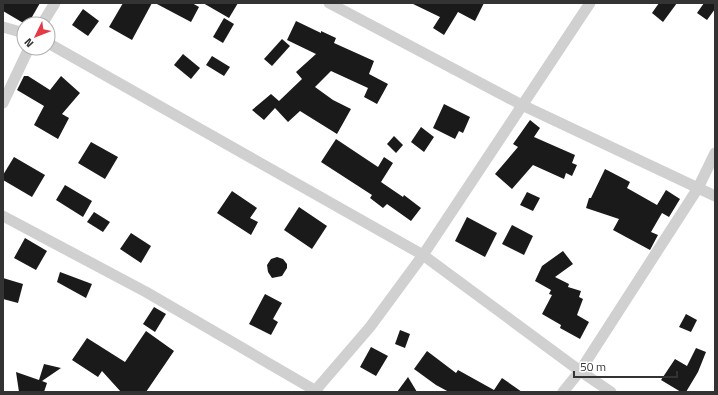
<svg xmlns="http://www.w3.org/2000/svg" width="718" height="395" viewBox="0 0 718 395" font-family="'Titillium Web',sans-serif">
  <rect width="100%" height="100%" fill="#fff"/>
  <g fill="#1a1a1a">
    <path d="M3,3H40L28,24H25L3,11Z"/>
    <path d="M123,3H152L132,40L109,27Z"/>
    <path d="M155,3H192L199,7L191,22Z"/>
    <path d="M203,3H238L229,18Z"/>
    <path d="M411,3H484L475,21L458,12L444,35L433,28L440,17Z"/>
    <path d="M659,3H677L663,22L652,13Z"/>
    <path d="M704,3H715V9L707,20L697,13Z"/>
    <path d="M83,9L99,21L88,36L72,25Z"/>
    <path d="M224,18L234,24L223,43L213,37Z"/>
    <path d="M296,21L321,33V31L336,38L334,43L374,61L369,74L388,84L377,104L364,97L368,88L331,71L315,87L333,100L351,109L337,134L300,111L288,122L275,108L264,120L252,110L271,94L279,101L302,79L296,72L316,54L287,40Z"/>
    <path d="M282,39L290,46L272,66L264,59Z"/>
    <path d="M183,54L200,68L191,79L174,65Z"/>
    <path d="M212,56L230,67L224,76L206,65Z"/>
    <path d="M24,76H28L50,90L61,76L80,93L62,114L69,118L58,139L34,125L44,106L17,90Z"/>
    <path d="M444,104L470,117L463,133L459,131L455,139L433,128Z"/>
    <path d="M530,120L540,128L534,137L575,155L572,163L577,165L572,176L566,173L564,179L533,165L512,189L495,174L518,147L513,144Z"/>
    <path d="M421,127L434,137L424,152L411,142Z"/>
    <path d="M394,136L403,145L396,153L387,144Z"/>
    <path d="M336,139L378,167L384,157L393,163L381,182L403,197L404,195L421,208L411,221L387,204L383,208L370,198L372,195L321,162Z"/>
    <path d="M91,142L118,157L105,179L78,163Z"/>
    <path d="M14,157L45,175L32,197L3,180V175Z"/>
    <path d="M605,169L630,182L627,188L657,205L666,190L680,199L669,217L662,213L651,232L658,235L650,250L613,230L619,219L586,208L589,198H591Z"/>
    <path d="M65,185L92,201L83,217L56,200Z"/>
    <path d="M232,191L257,208L250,218L258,222L251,235L217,213Z"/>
    <path d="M527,192L540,198L533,211L520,205Z"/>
    <path d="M299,207L327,226L312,249L284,230Z"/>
    <path d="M94,212L110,222L103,232L87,222Z"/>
    <path d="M467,217L497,233L485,257L455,241Z"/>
    <path d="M512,225L533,236L524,255L502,244Z"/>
    <path d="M131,233L151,246L141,263L120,249Z"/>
    <path d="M25,238L47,251L36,270L14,258Z"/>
    <path d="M563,251L573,264L555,277L569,284L568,287L581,291L579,297L583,299L577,315L589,322L580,339L560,328L561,325L542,314L552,295L549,294L551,290L535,281L542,266Z"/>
    <path d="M277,257L283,259L287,264V268L282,276L272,278L268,272L267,265L271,259Z"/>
    <path d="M60,272L92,284L86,298L57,282Z"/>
    <path d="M3,278L23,284L18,303L3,299Z"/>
    <path d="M265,294L282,303L273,319L278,322L271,335L249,324Z"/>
    <path d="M154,307L166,314L155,332L143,324Z"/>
    <path d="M686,314L697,320L691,332L679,327Z"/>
    <path d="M400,330L410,334L405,348L395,344Z"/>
    <path d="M146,331L174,351L146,392H121L102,371L98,377L72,360L87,338L125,362Z"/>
    <path d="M371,347L388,356L376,376L360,367Z"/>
    <path d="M696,348L706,352L698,372L686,392H681L661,380L675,359L687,366Z"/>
    <path d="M427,351L456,373L458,370L494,390L502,378L522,392H449L436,385L414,369Z"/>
    <path d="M44,364L61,368L42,381L47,383L44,392H19L16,372L39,380Z"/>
    <path d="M408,377L417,392H397Z"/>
  </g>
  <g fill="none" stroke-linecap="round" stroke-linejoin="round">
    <g stroke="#d0d0d0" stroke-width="11">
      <path d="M329,3L522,105L715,196"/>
      <path d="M42,24L55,3"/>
      <path d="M3,27L24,33"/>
      <path d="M48,43L423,255L580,371L611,392"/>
      <path d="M3,103L29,48"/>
      <path d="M3,216L146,292L318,392"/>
      <path d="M314,392L370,327L423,255L590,3"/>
      <path d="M563,392L580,371L698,188L715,153"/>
    </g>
  </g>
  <rect width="718" height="395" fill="none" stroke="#333333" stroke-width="8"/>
  <g transform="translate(36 36) rotate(227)"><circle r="19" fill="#ffffff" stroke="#adadad"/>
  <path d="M0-3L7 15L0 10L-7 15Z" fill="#e63946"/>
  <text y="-6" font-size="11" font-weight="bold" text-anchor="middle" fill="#333333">N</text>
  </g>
  <path d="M574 371v6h103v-6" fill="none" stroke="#333333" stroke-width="2"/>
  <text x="580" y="371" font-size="12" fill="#333333" stroke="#ffffff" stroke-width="3" paint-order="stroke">50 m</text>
</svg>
